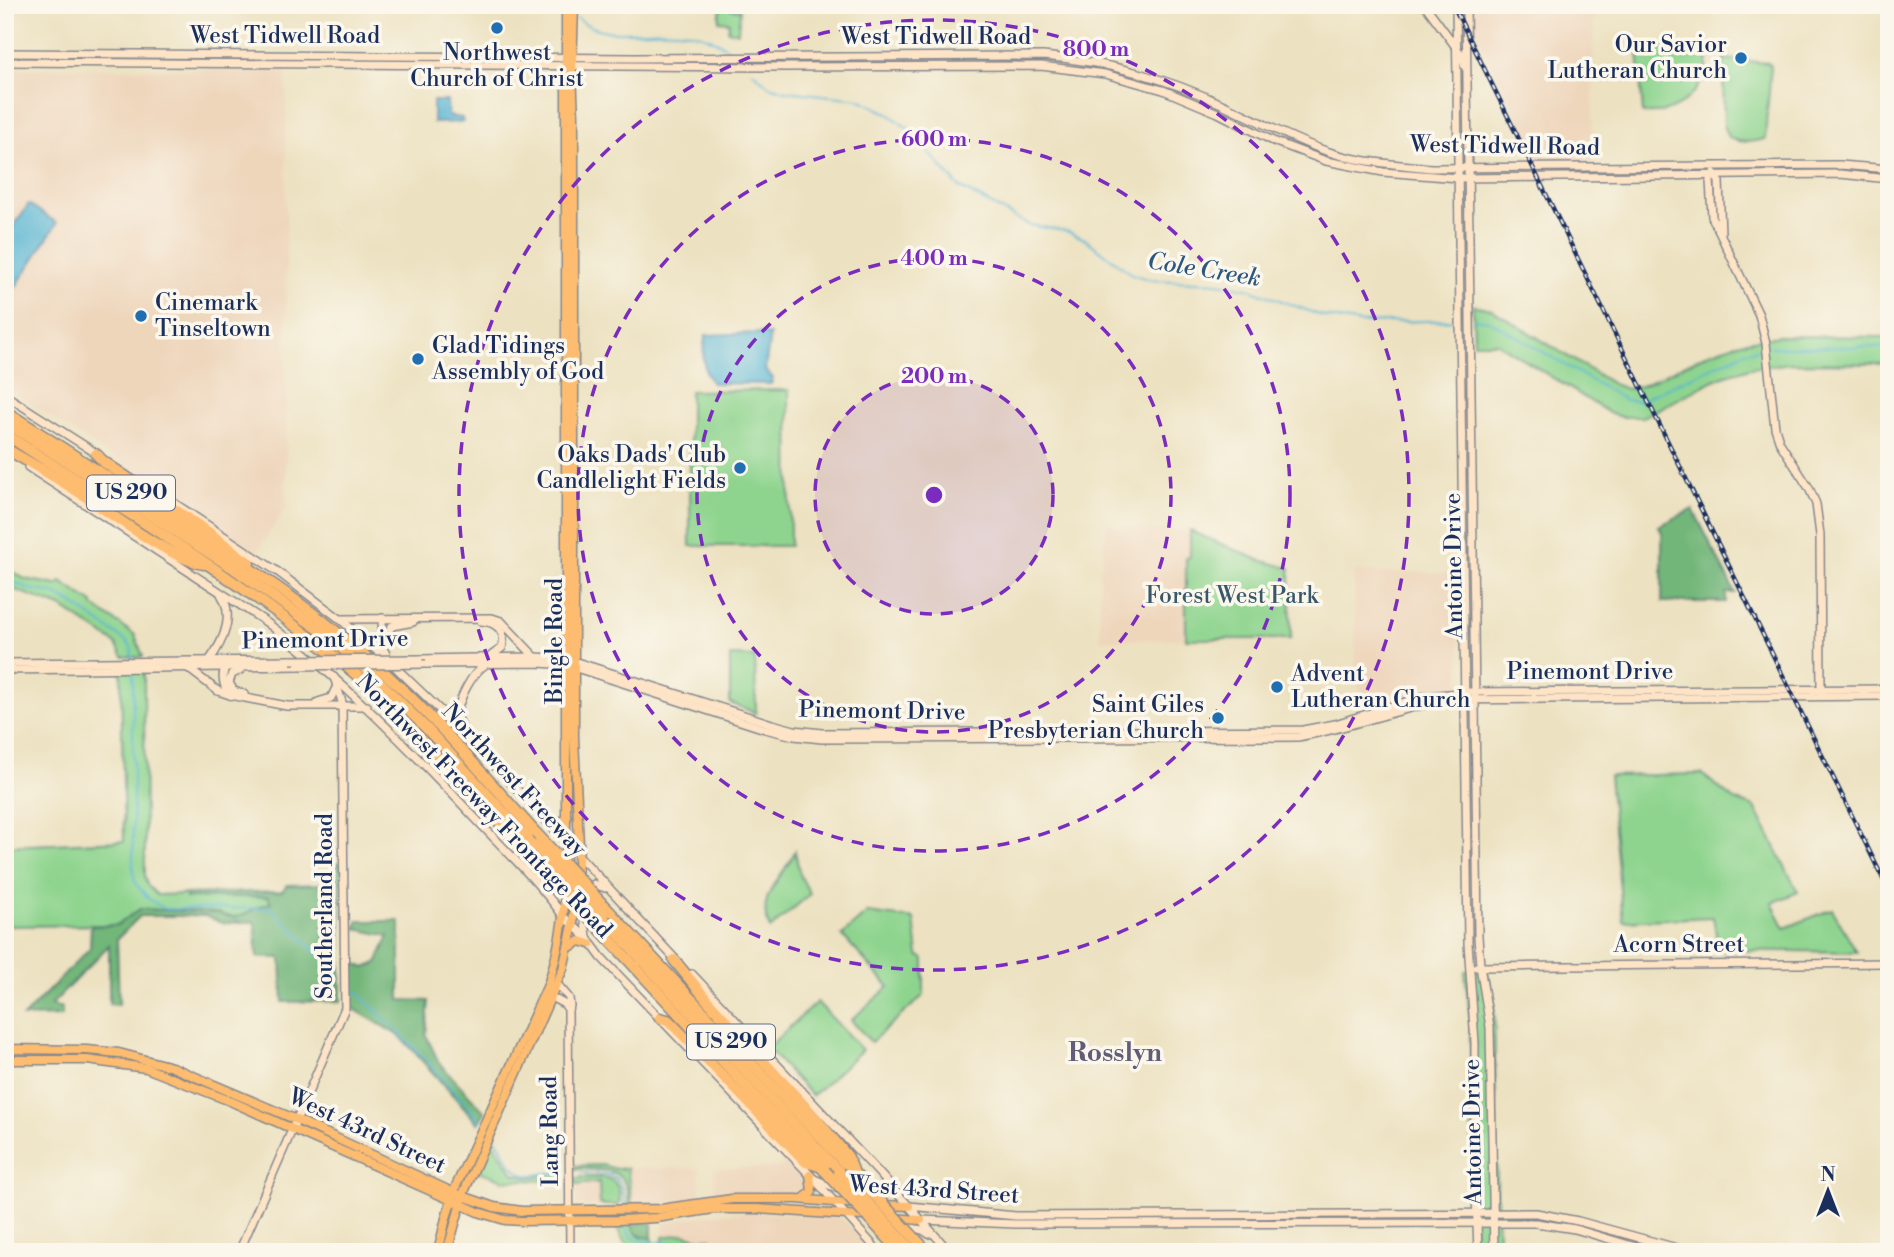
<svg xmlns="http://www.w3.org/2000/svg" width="1894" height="1257" viewBox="0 0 1894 1257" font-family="'Libre Bodoni',serif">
  <rect width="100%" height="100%" fill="#fbf7ec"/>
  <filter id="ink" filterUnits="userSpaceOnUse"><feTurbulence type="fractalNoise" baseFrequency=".0143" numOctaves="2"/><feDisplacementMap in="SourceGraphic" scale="14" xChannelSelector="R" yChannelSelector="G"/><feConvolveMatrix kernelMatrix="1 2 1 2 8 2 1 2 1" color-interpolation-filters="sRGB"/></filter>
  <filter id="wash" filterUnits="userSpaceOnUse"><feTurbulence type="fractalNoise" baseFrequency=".00686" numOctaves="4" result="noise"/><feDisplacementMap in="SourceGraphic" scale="28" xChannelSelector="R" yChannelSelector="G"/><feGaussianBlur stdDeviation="1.57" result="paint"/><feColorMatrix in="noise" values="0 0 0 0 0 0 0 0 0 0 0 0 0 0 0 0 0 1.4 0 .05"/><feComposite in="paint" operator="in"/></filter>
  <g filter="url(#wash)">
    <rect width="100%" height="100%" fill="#ece1c0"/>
    <g fill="#eed6bb">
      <path d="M1470,5H1588L1594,14L1592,162L1539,163L1471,22Z"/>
      <path d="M5,68L286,70V507L257,552L5,387V281L15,287L5,238Z"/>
      <path d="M1107,524L1127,528L1190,531V558L1186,559V639L1100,640V573Z"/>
      <path d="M1354,572L1458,573L1460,687L1407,696L1364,710L1356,675Z"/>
      <path d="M787,1161L807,1180L810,1190L804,1195L714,1196V1169L781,1167Z"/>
      <path d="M627,1168H699L701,1196L656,1204L632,1205Z"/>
      <path d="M585,1182H599L600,1205H577V1185H585Z"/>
      <path d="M750,1212L838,1217L844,1220L875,1252H714L710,1238L702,1239L693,1236L663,1237V1223L708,1215Z"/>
    </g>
    <g fill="#8ed48e" stroke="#548276" stroke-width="2">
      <path d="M721,5H730V9L740,10L738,32L728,31L729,22L719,21Z"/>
      <path d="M1641,47L1708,48C1710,86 1681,116 1643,113L1638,51Z"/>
      <path d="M1723,59L1768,63L1771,66L1765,139C1750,142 1741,144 1728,137L1724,128Z"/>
      <path d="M1473,305L1491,309L1613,384L1627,389L1641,386L1709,353L1741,342L1779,336L1889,337V364L1792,363L1750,368L1720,377L1643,417H1621L1611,414L1497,343H1474Z"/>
      <path d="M789,390L790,546H690V391Z"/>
      <path d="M1190,531L1259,560L1290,568L1291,639H1186V558L1190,557Z"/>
      <path d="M5,567L25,579L57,585L61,582L93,603L92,605L135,635L143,657H123L115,643L61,607L5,586Z"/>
      <path d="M730,656L755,657L756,713L730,703Z"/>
      <path d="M121,671L144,672L145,876L147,885L157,895L187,894V898L268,896L272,903C251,906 243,925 218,913L140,909L117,925L5,926V846L124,841Z"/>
      <path d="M1702,774L1734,800L1755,807L1798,892L1772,903L1785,928L1832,909L1857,952L1719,950L1713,917L1623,921L1609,776Z"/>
      <path d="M795,851L800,875L810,894L770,929C754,896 783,879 795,851Z"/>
      <path d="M867,913L914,919L918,955L924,959V995L871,1042L851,1020L889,987L842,935Z"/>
      <path d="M1465,971H1487L1494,1005L1498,1252H1474L1470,1020Z"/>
      <path d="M817,1002L862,1050L812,1096L767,1048Z"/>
      <path d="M492,1141L514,1174L528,1177L563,1174V1181L504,1180L478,1171Z"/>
      <path d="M602,1165L616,1169L627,1168L632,1205H628C631,1166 603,1169 573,1169L572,1166Z"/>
      <path d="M602,1177C618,1179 621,1190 619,1205H600L599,1182L577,1185L576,1182H572L575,1178Z"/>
      <path d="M632,1223C634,1235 641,1237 652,1238V1251C629,1249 622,1244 616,1224Z"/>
      <path d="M683,1234L702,1239L711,1238L714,1252H662L663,1237Z"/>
    </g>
    <g fill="#72b679" stroke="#46726c" stroke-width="2">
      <path d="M1693,509L1735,593H1726V602H1662V533L1659,526Z"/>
      <path d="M341,863V1001L283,1002L281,958L257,957L255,922L223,923L205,916H140L117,939L119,1005L109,1004V945L51,1005L62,1008V1016L23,1017L90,948L91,926L117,925L140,909L218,913C243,925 251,906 271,903L268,896L186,898L187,894L282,891L287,885L330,884L333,864Z"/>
      <path d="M358,921H400V1000L429,1001L426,1035L439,1063L485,1112L478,1123L401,1037L349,1006L350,961L365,968L377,963L389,936L356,929Z"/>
      <path d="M632,1223H652V1238C641,1237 633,1235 632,1223Z"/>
    </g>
    <g fill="#53b3d2" stroke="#377198" stroke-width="2">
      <path d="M433,101H447L448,116L462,118L463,122L433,123Z"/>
      <path d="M29,204L57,223L15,288L5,281V238Z"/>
      <path d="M761,333L770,335L765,370L773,378L771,384L712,383C702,372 702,350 706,335Z"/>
    </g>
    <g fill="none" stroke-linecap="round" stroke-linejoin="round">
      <g stroke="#53b3d2" stroke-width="2">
        <path d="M577,18C618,53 682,5 735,55"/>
        <path d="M752,71L769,86L786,91L859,99L887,113L909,129L959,187L1029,225L1066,231L1085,239L1132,274L1151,280L1218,283L1247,288L1325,317L1361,323L1458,320"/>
        <path d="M1474,319L1490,321L1625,400L1639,401L1747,351L1765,348"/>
        <path d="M1770,347H1889"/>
        <path d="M5,578L29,589L53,593L73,604L126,641L131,647L132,658"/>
        <path d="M133,670V872L136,884L149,899L164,909L271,908L340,976"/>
        <path d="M347,982L427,1061L481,1122"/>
        <path d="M492,1134C503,1146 511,1175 528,1175C540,1175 550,1171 562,1172"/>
        <path d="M581,1173C608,1173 624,1172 624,1205"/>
        <path d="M625,1224C631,1257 679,1231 698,1252"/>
      </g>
    </g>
  </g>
  <g filter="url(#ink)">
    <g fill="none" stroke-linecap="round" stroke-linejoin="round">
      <defs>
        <g id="secondary">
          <path d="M1425,5L1461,54L1465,67"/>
          <path d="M1456,5L1468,943L1475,1043V1164L1478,1252"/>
          <path d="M1466,5L1478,936L1480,966L1490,1027L1494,1252"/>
          <path d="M5,53L635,58L1043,56C1108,62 1164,77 1224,105C1259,121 1289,138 1326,151C1360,163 1397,164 1432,168L1840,165L1889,169"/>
          <path d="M5,62L784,67L1041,66L1105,74L1163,90L1218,113L1273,141L1326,161L1383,172L1458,178L1840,174L1889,179"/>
          <path d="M1714,173L1710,180L1712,217L1759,315L1766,343L1775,428L1780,443L1809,488L1816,504L1820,535L1821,692"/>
          <path d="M1714,175L1719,181L1721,234"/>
          <path d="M5,395L99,455"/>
          <path d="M28,467L266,622C343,680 409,748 475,818C505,850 538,881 564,917L587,938L601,957L814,1179L879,1252"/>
          <path d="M153,489L278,572L340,619L390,662L468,737L678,962"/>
          <path d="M382,618L383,648L388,658"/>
          <path d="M340,619L492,618L501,621L535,657"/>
          <path d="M481,621C497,622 507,632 502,648L492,655"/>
          <path d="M383,639L392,626L413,622"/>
          <path d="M419,659L536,657L567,659L772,724L794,730L822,733L1303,730L1335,724L1421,697L1466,692L1889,689"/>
          <path d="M209,661C223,642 235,616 221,594"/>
          <path d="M5,663L291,660"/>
          <path d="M426,664L539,663L567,665L765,729L794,736L822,739L1298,737C1348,729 1395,709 1445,700L1889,696"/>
          <path d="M226,665C221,675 223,687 230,695"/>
          <path d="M189,669L218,691L230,695L287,706H367"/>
          <path d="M5,670L298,666"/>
          <path d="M241,670L232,674L229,683L234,691L244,694"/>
          <path d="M318,702L331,698L337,686"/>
          <path d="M462,728L456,713C462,695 470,675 486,664"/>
          <path d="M587,937L584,913L587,889L594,884L605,888"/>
          <path d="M1476,967L1889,963"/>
          <path d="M692,974L878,1172L950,1252"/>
          <path d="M557,984L569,998L570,1006L568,1009"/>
          <path d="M551,997L564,1004L568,1009L570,1252"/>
          <path d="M814,1179L839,1189"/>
          <path d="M909,1206L1016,1216L1536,1213L1578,1221L1684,1250L1889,1251"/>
          <path d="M921,1220L1016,1224L1536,1223L1575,1229L1653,1252"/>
          <path d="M904,1227L923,1230L929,1234"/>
          <path d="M239,1252L345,1008L342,702L334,677"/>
        </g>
        <g id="primary">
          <path d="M566,5V867"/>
          <path d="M574,5L572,71L574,117V737L579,844L577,880"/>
          <path d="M548,823L562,821L567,817"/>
          <path d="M568,948L580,941L590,944"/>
          <path d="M5,1049L87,1050L119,1053L172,1067L297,1120L454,1193L494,1207L522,1211L660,1209L732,1199H796L858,1204"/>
          <path d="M5,1060H87L146,1068L230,1101L478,1212L505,1220L522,1221L619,1220L656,1218L714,1209H757L921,1220"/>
          <path d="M803,1199L812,1192L810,1175"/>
          <path d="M882,1205L909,1206"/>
          <path d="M438,1252L446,1218L456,1186L548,985C558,953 564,923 565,890"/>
          <path d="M447,1252L464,1192L563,969L573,925L575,900"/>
        </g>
        <g id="highway">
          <path d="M5,411L258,574C303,604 345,637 385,673C439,722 487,779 536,833"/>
          <path d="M5,422L233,568L324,633L375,677L427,729L535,846"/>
          <path d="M5,434C131,516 262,591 374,690L535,860"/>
          <path d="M5,448C28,462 52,475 74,489C105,509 171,560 204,564"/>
          <path d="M96,454L104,462L211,534L249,563"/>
          <path d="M609,911L854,1173"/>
          <path d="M609,924L839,1172"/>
          <path d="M608,938L825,1171"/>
          <path d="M674,960L707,1000L819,1122L848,1157L853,1170"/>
          <path d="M660,1018L668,1020L679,1031L806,1162L819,1166"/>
        </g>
      </defs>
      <use href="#secondary" stroke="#84888f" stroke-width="10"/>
      <use href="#primary" stroke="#84888f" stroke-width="11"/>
      <use href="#highway" stroke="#84888f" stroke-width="13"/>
      <use href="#secondary" stroke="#fee4c6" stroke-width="7"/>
      <use href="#primary" stroke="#fdbc70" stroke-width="8"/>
      <use href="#highway" stroke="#fdbc70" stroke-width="10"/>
      <defs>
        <path id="rail" d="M1453,5L1889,891"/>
      </defs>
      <use href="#rail" stroke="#1b2f5e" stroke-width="4.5"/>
      <use href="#rail" stroke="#fbf7ec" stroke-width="2" stroke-dasharray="5" stroke-linecap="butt"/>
      <defs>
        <g id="secondary-bridge">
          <path d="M291,660L419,659"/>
          <path d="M298,666L426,664"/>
        </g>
        <g id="highway-bridge">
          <path d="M536,833L609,911"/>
          <path d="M535,846L609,924"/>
          <path d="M535,860L608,938"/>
          <path d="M825,1171L896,1247"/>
          <path d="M839,1172L910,1248"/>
          <path d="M854,1173L925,1249"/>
        </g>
      </defs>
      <use href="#secondary-bridge" stroke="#84888f" stroke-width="10" stroke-linecap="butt"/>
      <use href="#highway-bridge" stroke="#84888f" stroke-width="13" stroke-linecap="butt"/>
      <use href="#secondary-bridge" stroke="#fee4c6" stroke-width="7"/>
      <use href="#highway-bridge" stroke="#fdbc70" stroke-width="10"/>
    </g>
  </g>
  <circle cx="934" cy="495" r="119" fill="#7b2cbf" fill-opacity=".12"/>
  <g fill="none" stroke="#7b2cbf" stroke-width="3.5" stroke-dasharray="12 9">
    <circle cx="934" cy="495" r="119"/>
    <circle cx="934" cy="495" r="237"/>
    <circle cx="934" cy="495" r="356"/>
    <circle cx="934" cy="495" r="475"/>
  </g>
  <g fill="#1f6fb2" stroke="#fbf7ec" stroke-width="2.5">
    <circle cx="497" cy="28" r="7"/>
    <circle cx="1741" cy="58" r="7"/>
    <circle cx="141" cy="316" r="7"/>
    <circle cx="418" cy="359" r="7"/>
    <circle cx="740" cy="468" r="7"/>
    <circle cx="1277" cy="687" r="7"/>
    <circle cx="1218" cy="718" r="7"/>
  </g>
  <g text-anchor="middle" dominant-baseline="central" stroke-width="7" stroke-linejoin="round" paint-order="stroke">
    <g fill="#fbf7ec" stroke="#5e6b89" stroke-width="2">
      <rect x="87" y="475.5" width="88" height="35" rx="5"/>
      <rect x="687" y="1024.5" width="88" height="35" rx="5"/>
    </g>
    <g font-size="21" font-weight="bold" fill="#1b2f5e">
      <text x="131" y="493">US 290</text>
      <text x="731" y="1042">US 290</text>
    </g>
    <g font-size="23" fill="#1b2f5e" stroke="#fbf7ec">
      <text x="285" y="36">West Tidwell Road</text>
      <text x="936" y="37">West Tidwell Road</text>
      <text transform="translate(1505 146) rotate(1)">West Tidwell Road</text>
      <text transform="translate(1454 566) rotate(-91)">Antoine Drive</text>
      <text transform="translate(325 640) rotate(-1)">Pinemont Drive</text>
      <text transform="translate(555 641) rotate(-90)">Bingle Road</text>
      <text x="1590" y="672">Pinemont Drive</text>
      <text transform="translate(882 711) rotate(1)">Pinemont Drive</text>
      <text transform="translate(514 780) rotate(47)">Northwest Freeway</text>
      <text transform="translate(484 806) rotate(46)">Northwest Freeway Frontage Road</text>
      <text transform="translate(325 906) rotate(-90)">Southerland Road</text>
      <text x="1679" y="945">Acorn Street</text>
      <text transform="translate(367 1131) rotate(25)">West 43rd Street</text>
      <text transform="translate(550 1131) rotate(-91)">Lang Road</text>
      <text transform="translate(1473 1132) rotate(-91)">Antoine Drive</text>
      <text transform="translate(934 1190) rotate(4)">West 43rd Street</text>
    </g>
    <g font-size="23" fill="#1b2f5e" stroke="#fbf7ec" text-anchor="end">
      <text x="1727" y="45">Our Savior<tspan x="1727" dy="26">Lutheran Church</tspan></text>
      <text x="497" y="53" text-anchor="middle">Northwest<tspan x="497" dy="26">Church of Christ</tspan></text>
      <text x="155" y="303" text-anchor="start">Cinemark<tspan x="155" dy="26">Tinseltown</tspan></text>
      <text x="432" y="346" text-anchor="start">Glad Tidings<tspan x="432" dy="26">Assembly of God</tspan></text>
      <text x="726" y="455">Oaks Dads' Club<tspan x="726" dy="26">Candlelight Fields</tspan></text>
      <text x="1291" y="674" text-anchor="start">Advent<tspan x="1291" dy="26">Lutheran Church</tspan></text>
      <text x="1204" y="705">Saint Giles<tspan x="1204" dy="26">Presbyterian Church</tspan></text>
    </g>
    <g font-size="23" fill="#38586a" stroke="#fbf7ec">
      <text x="1232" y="596">Forest West Park</text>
    </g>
    <g font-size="24" font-style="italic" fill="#2c5781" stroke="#fbf7ec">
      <text transform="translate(1204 270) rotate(9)">Cole Creek</text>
    </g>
    <g font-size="26" font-weight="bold" fill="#615c77" stroke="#fbf7ec">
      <text x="1115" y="1053">Rosslyn</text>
    </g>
  </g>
  <circle cx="934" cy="495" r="10" fill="#7b2cbf" stroke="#fbf7ec" stroke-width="3.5"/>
  <g font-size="21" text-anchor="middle" font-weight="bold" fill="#7b2cbf" stroke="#fbf7ec" stroke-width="7" stroke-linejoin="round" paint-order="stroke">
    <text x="1096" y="56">800 m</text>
    <text x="934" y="146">600 m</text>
    <text x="934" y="265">400 m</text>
    <text x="934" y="383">200 m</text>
  </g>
  <rect width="1894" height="1257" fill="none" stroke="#fbf7ec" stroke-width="28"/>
  <g transform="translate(1828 1191)" stroke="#fbf7ec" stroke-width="5" paint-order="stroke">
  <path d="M0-5L12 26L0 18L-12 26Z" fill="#1b2f5e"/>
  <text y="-10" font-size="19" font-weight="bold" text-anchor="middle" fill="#1b2f5e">N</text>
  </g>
</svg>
